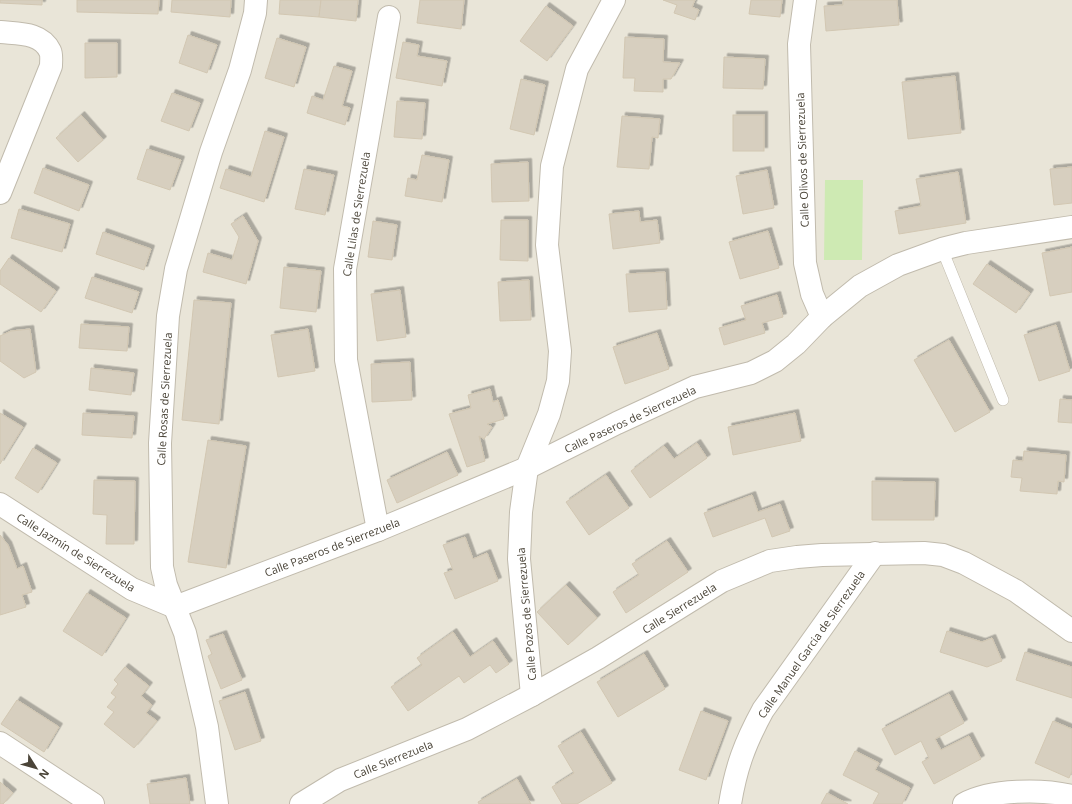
<svg xmlns="http://www.w3.org/2000/svg" width="1072" height="804" viewBox="0 0 1072 804" font-family="'Open Sans',sans-serif">
  <defs>
    <filter id="shadow"><feDropShadow dx="3.5" dy="-3.5" stdDeviation="0" flood-color="#0004"/></filter>
  </defs>
  <rect width="100%" height="100%" fill="#f5f3ea"/>
  <rect fill="#e9e5d8" x="0" y="0" width="1072" height="804"/>
  <path fill="#ceeab3" d="M825,180H863L862,260H824Z"/>
  <g fill="#d7cfbf" stroke="#d2c7b2" filter="url(#shadow)">
    <path d="M0,0H42V5L0,3Z"/>
    <path d="M77,0H159L158,14L77,12Z"/>
    <path d="M172,0H231L230,17L171,12Z"/>
    <path d="M280,0H321L319,17L279,14Z"/>
    <path d="M321,0H358L356,21L319,17Z"/>
    <path d="M420,0H464L461,29L417,23Z"/>
    <path d="M663,0H695L692,7L699,10L695,20L674,13L677,5Z"/>
    <path d="M751,0H782L780,17L749,14Z"/>
    <path d="M843,0H897L899,25L826,31L824,6L843,5Z"/>
    <path d="M546,6L573,26L547,61L520,41Z"/>
    <path d="M188,35L217,45L207,73L179,63Z"/>
    <path d="M625,37L664,39L663,62L680,63L671,79H663V92L634,91L635,78H623Z"/>
    <path d="M277,38L306,47L294,87L265,78Z"/>
    <path d="M403,42L419,45L417,56L447,61L442,86L396,78Z"/>
    <path d="M85,43H117V77L85,78Z"/>
    <path d="M724,57L765,59L763,89L723,88Z"/>
    <path d="M334,66L352,71L342,106L350,108L345,125L307,113L312,96L323,100Z"/>
    <path d="M955,76L961,133L908,139L902,82Z"/>
    <path d="M521,79L545,85L534,135L510,129Z"/>
    <path d="M172,93L200,103L189,131L161,121Z"/>
    <path d="M397,101L425,103L422,139L394,137Z"/>
    <path d="M81,115L103,140L78,162L56,138Z"/>
    <rect x="733" y="115" width="31" height="36"/>
    <path d="M622,116L660,119L658,138L652,137L649,169L617,167Z"/>
    <path d="M265,131L284,137L264,202L220,188L226,169L251,177Z"/>
    <path d="M147,149L181,160L170,190L137,179Z"/>
    <path d="M422,155L449,160L442,202L405,196L408,178L417,180Z"/>
    <path d="M528,162L529,201L492,202L491,164Z"/>
    <path d="M1072,167V203L1054,205L1050,169Z"/>
    <path d="M43,168L89,185L79,211L34,193Z"/>
    <path d="M304,169L334,175L325,215L295,209Z"/>
    <path d="M767,170L774,208L743,214L736,176Z"/>
    <path d="M958,172L966,223L899,234L895,211L921,206L916,179Z"/>
    <path d="M19,209L70,224L62,252L11,238Z"/>
    <path d="M639,211L640,222L657,220L660,243L613,249L609,214Z"/>
    <path d="M243,216L258,241L246,284L203,272L208,253L232,260L239,237L231,224Z"/>
    <path d="M501,220H528V261L500,260Z"/>
    <path d="M373,221L397,225L392,260L368,257Z"/>
    <path d="M768,231L779,268L740,279L729,242Z"/>
    <path d="M103,232L151,249L144,270L96,254Z"/>
    <path d="M1072,247V292L1050,296L1042,253Z"/>
    <path d="M9,258L56,291L41,312L0,284V271Z"/>
    <path d="M987,264L1030,293L1016,313L973,284Z"/>
    <path d="M284,267L321,271L316,312L280,308Z"/>
    <path d="M665,272L667,309L629,312L626,274Z"/>
    <path d="M92,277L139,292L132,313L85,298Z"/>
    <path d="M529,280L531,320L500,321L498,282Z"/>
    <path d="M400,290L406,337L377,341L371,294Z"/>
    <path d="M777,295L783,317L762,323L765,333L724,345L719,328L746,320L741,306Z"/>
    <path d="M194,300L231,303L219,424L182,420Z"/>
    <path d="M81,324L129,327L127,351L79,348Z"/>
    <path d="M1056,325L1070,371L1039,381L1024,335Z"/>
    <path d="M30,329L36,372L24,378L0,361V336L11,331Z"/>
    <path d="M308,329L315,371L278,377L271,335Z"/>
    <path d="M657,333L669,369L625,384L613,347Z"/>
    <path d="M949,340L990,412L955,432L914,360Z"/>
    <path d="M410,362L412,400L372,402L371,364Z"/>
    <path d="M91,368L134,373L131,395L89,390Z"/>
    <path d="M490,389L493,402L498,400L504,419L487,424L492,427L484,439L479,436L485,461L467,467L449,414L471,408L468,395Z"/>
    <path d="M1060,399L1072,400V423L1058,422Z"/>
    <path d="M0,413L23,427L0,464Z"/>
    <path d="M83,413L134,416L132,438L82,435Z"/>
    <path d="M795,413L801,441L733,455L728,427Z"/>
    <path d="M208,440L246,446L226,568L188,562Z"/>
    <path d="M697,443L707,458L650,498L631,471L664,446L674,459Z"/>
    <path d="M33,448L57,463L38,493L15,478Z"/>
    <path d="M1024,451L1066,455L1064,482L1058,481L1057,494L1020,491L1022,478L1011,477L1013,460L1023,461Z"/>
    <path d="M447,452L458,475L397,503L387,480Z"/>
    <path d="M606,475L629,508L589,535L566,502Z"/>
    <path d="M94,480L135,481L134,544H106L107,515L93,514Z"/>
    <path d="M872,481L935,482L934,520H872Z"/>
    <path d="M752,495L758,512L780,504L790,531L772,537L765,518L713,537L704,513Z"/>
    <path d="M0,535L8,545L17,569L23,566L32,592L22,595L26,607L0,615Z"/>
    <path d="M465,537L473,559L487,553L498,581L455,599L444,573L453,570L443,545Z"/>
    <path d="M667,541L688,572L626,613L613,592L639,575L632,564Z"/>
    <path d="M566,585L597,618L568,645L537,612Z"/>
    <path d="M87,593L126,618L102,656L63,631Z"/>
    <path d="M947,631L982,642L992,638L1002,661L987,667L940,652Z"/>
    <path d="M453,632L470,657L493,641L509,664L496,673L490,665L464,683L459,676L408,711L391,687L422,665L417,658Z"/>
    <path d="M223,634L242,680L221,689L208,656L212,654L206,640Z"/>
    <path d="M1025,652L1072,667V698L1016,680Z"/>
    <path d="M644,654L665,689L618,717L597,682Z"/>
    <path d="M125,667L149,686L141,696L152,705L146,713L157,721L134,748L104,724L114,712L107,707L116,697L111,693L118,684L114,680Z"/>
    <path d="M245,692L261,741L235,750L219,701Z"/>
    <path d="M949,694L964,723L935,739L941,750L969,736L981,759L934,784L922,762L929,758L921,741L895,755L882,729Z"/>
    <path d="M17,700L59,727L44,752L1,724Z"/>
    <path d="M701,711L728,721L706,780L679,770Z"/>
    <path d="M1053,721L1072,729V771L1069,778L1035,763Z"/>
    <path d="M581,732L612,783L577,804H562L552,787L574,773L558,746Z"/>
    <path d="M855,751L879,763L875,770L910,788L902,804H873L879,793L843,775Z"/>
    <path d="M186,778L190,804H150L147,784Z"/>
    <path d="M517,779L531,804H479L478,802Z"/>
    <path d="M0,782L13,793L3,804H0Z"/>
    <path d="M827,793L848,804H821Z"/>
  </g>
  <g fill="none" stroke-linecap="round" stroke-linejoin="round">
    <defs>
      <path id="service" d="M942,249L1003,400"/>
      <g id="minor">
        <path d="M805,0L799,44L805,263L812,294L822,317"/>
        <path d="M0,32C18,34 41,32 50,51C52,55 51,61 51,66L0,193"/>
        <path d="M0,504L132,589L175,607L378,530L527,468L617,423L695,387L751,373L775,361L796,344L822,317L860,286L898,265L942,249L966,243L1072,227"/>
        <path d="M378,530L346,360L345,269L389,17"/>
        <path d="M532,695L519,559L521,512L527,468L549,414L558,381L560,351L547,245L552,166L577,69L614,0"/>
        <path d="M0,743L93,804"/>
        <path d="M217,804L207,727L185,633L166,585L162,567L160,443L168,316L176,269L211,152L240,70L255,13L256,0"/>
        <path d="M301,804L340,780L467,729L532,695L598,658L722,581L770,561L797,557L822,555L924,553L943,555L964,563L1016,591L1072,631"/>
        <path d="M730,804C736,767 745,743 763,710L875,553"/>
        <path d="M964,804C991,789 1043,789 1072,796"/>
      </g>
    </defs>
    <use href="#service" stroke="#c1bbad" stroke-width="12"/>
    <use href="#minor" stroke="#c1bbad" stroke-width="24"/>
    <use href="#service" stroke="#fff" stroke-width="11"/>
    <use href="#minor" stroke="#fff" stroke-width="22"/>
  </g>
  <g text-anchor="middle" dominant-baseline="central" stroke-width="4" stroke-linejoin="round" paint-order="stroke">
    <g font-size="11" fill="#4a4438" stroke="#fff">
      <text transform="translate(802 160) rotate(-92)">Calle Olivos de Sierrezuela</text>
      <text transform="translate(356 214) rotate(-81)">Calle Lilas de Sierrezuela</text>
      <text transform="translate(164 399) rotate(-87)">Calle Rosas de Sierrezuela</text>
      <text transform="translate(630 419) rotate(-25)">Calle Paseros de Sierrezuela</text>
      <text transform="translate(332 547) rotate(-21)">Calle Paseros de Sierrezuela</text>
      <text transform="translate(76 552) rotate(32)">Calle Jazmín de Sierrezuela</text>
      <text transform="translate(679 608) rotate(-32)">Calle Sierrezuela</text>
      <text transform="translate(526 614) rotate(-95)">Calle Pozos de Sierrezuela</text>
      <text transform="translate(811 644) rotate(-55)">Calle Manuel Garcia de Sierrezuela</text>
      <text transform="translate(393 759) rotate(-22)">Calle Sierrezuela</text>
    </g>
  </g>
  <g transform="translate(36 768) rotate(127)" stroke="#ffffff" stroke-width="3" paint-order="stroke">
  <path d="M0-3L7 15L0 10L-7 15Z" fill="#4a4438"/>
  <text y="-6" font-size="11" font-weight="bold" text-anchor="middle" fill="#4a4438">N</text>
  </g>
</svg>
